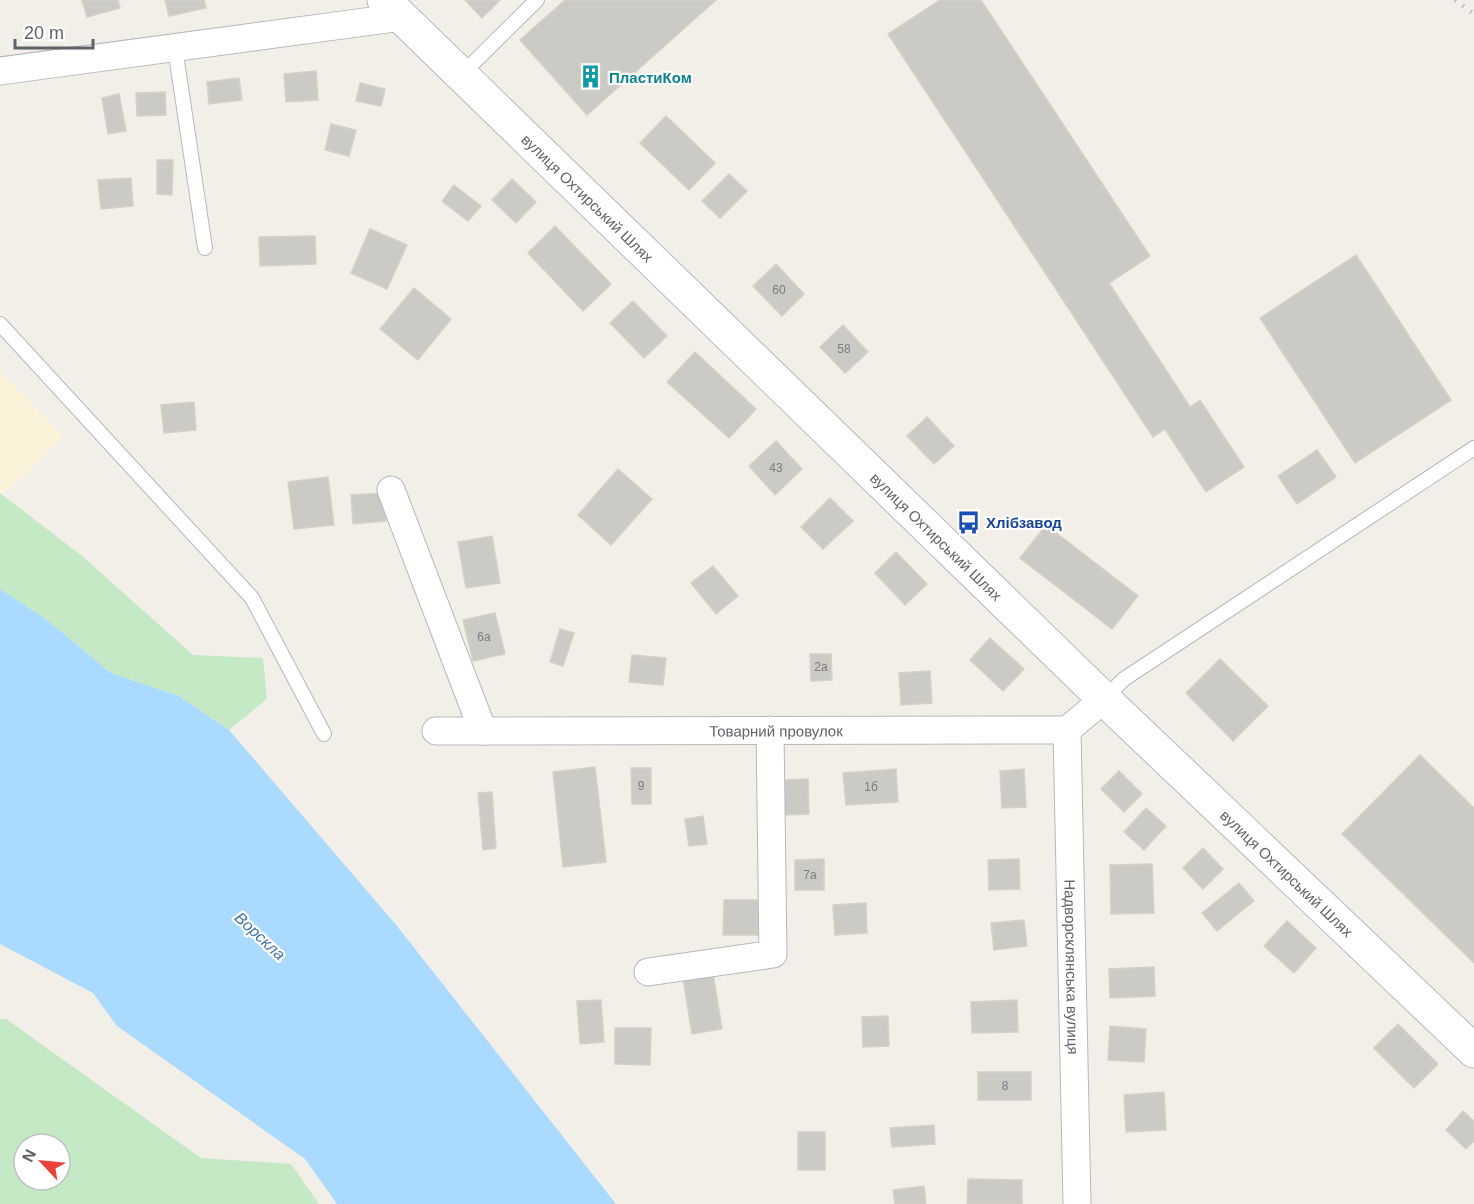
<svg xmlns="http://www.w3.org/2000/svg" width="1474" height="1204" viewBox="0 0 1474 1204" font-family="Arial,sans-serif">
  <rect width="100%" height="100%" fill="#f1efe8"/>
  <g fill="#c5e8c5" fill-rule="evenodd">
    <path d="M0,493L82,556L193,655L263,658L267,699L229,730L179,696L111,673L47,620L0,589Z"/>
    <path d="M0,1019H6L201,1158L291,1164L319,1204H0ZM24,1144H60V1180H24Z"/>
  </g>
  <path fill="#fbf3d9" d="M0,370L64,438L3,494L0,493Z"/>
  <path fill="#aadaff" d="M0,589L47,620L111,673L179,696L229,730L397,926L616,1204H337L305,1159L117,1026L93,993L0,944Z"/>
  <g fill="#cccac5" stroke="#d6d1c6" stroke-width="1.5">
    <path d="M82,0H118L120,8L87,17Z"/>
    <path d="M165,0H204L206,8L169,16Z"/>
    <path d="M465,0H500L482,18Z"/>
    <path d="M565,0H716L587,115L520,40Z"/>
    <path d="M940,0H981L1150,256L1109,283L1190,407L1200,400L1244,467L1206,492L1165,429L1153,437L888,34Z"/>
    <path d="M316,71L318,100L286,102L284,74Z"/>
    <path d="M239,78L242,100L209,104L207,82Z"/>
    <path d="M360,83L385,89L381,106L356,101Z"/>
    <path d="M165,92L166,115L137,116L136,93Z"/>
    <path d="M119,94L126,131L108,134L102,98Z"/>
    <path d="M666,116L715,163L689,190L640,143Z"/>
    <path d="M331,124L356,130L349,156L325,150Z"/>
    <path d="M157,160H173L172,195L157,194Z"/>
    <path d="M729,174L747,191L720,218L702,201Z"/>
    <path d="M131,178L133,206L101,209L98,180Z"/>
    <path d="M512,179L536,202L516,223L492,200Z"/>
    <path d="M454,185L481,206L468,221L442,201Z"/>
    <path d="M555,226L611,284L583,311L528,253Z"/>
    <path d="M370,229L407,245L387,289L351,273Z"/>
    <path d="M315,236L316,264L260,266L259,237Z"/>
    <path d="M1356,255L1451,400L1355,463L1260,318Z"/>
    <path d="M776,264L804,294L782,316L753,286Z"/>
    <path d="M414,288L451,319L418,360L380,329Z"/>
    <path d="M633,301L667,336L644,358L610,323Z"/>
    <path d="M843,325L868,352L845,373L820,347Z"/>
    <path d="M695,352L756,409L729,438L667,382Z"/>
    <path d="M194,402L196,430L164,433L161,405Z"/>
    <path d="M927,417L954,446L934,464L907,436Z"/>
    <path d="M776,441L802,469L775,495L749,466Z"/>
    <path d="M1317,450L1336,477L1297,504L1278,476Z"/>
    <path d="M618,469L652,499L611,545L578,515Z"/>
    <path d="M328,477L334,525L294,529L288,482Z"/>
    <path d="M383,493L386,521L353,524L351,495Z"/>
    <path d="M830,498L853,521L823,549L801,527Z"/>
    <path d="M1046,525L1138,596L1112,629L1020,558Z"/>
    <path d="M492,536L500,583L466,588L458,542Z"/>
    <path d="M896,552L927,584L905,605L875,573Z"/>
    <path d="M713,566L738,596L716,614L691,583Z"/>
    <path d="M495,613L505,654L473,661L463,620Z"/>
    <path d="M560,629L574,633L563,666L550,662Z"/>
    <path d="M990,638L1024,669L1003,691L970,660Z"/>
    <path d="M810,654H831L832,680L811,681Z"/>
    <path d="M632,655L666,658L663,685L629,682Z"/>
    <path d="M1220,659L1268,706L1233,741L1186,693Z"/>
    <path d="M930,671L932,703L901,705L899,673Z"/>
    <path d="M1420,755L1474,808V963L1342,834Z"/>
    <path d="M595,767L606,862L563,867L553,772Z"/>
    <path d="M631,768H651V804H632Z"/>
    <path d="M896,769L898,802L846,805L843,773Z"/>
    <path d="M1024,769L1026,807L1002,808L1000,771Z"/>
    <path d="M1119,771L1142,794L1124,812L1101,789Z"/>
    <path d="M808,779L809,814L781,815L780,780Z"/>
    <path d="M492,792L496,848L483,850L478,793Z"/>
    <path d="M1146,808L1166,826L1144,850L1124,832Z"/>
    <path d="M703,816L707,844L689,846L685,819Z"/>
    <path d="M1203,848L1223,869L1203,889L1183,868Z"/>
    <path d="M824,859V890H795V860Z"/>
    <path d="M1019,859L1020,889L989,890L988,860Z"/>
    <path d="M1152,864L1154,913L1111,914L1110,865Z"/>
    <path d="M1239,883L1254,901L1217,931L1202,913Z"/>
    <path d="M724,900H758V935H723Z"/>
    <path d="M866,903L867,933L835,935L833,905Z"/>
    <path d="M1024,920L1027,946L994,950L991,923Z"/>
    <path d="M1287,921L1316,948L1294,973L1264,946Z"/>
    <path d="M1154,967L1155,996L1110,998L1109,969Z"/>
    <path d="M713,973L722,1029L692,1034L683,978Z"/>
    <path d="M601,1000L604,1042L580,1044L577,1001Z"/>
    <path d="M1017,1000L1018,1032L972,1033L971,1002Z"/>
    <path d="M888,1016L889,1046L863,1047L862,1017Z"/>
    <path d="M1398,1024L1438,1064L1414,1088L1374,1048Z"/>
    <path d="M1110,1026L1146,1029L1144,1062L1108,1060Z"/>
    <path d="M615,1028H651L650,1065L615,1064Z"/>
    <rect x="978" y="1072" width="53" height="28"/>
    <path d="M1164,1092L1166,1130L1126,1132L1124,1095Z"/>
    <path d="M1463,1111L1474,1121V1141L1466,1149L1446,1130Z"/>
    <path d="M934,1125L935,1144L892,1147L890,1128Z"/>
    <rect x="798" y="1132" width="27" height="38"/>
    <path d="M968,1179L1022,1180V1204H967Z"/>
    <path d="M924,1186L926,1204H895L893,1190Z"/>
  </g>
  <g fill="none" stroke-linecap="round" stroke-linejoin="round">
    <defs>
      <g id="service">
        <path d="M175,48L205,248"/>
        <path d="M461,75L537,0"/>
        <path d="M0,324L252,598L324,734"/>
        <path d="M1104,699L1124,679L1474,448"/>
      </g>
      <g id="minor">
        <path d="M0,71L402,17"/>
        <path d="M391,490L483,731"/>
        <path id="s1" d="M1067,730L1077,1204"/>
        <path id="s2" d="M436,731L1067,730L1104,699"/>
        <path d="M648,972L773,954L770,730"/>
      </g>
      <g id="secondary">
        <path id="s3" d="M384,0L1104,699L1474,1051"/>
      </g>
    </defs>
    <use href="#service" stroke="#b5b8bc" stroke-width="16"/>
    <use href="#minor" stroke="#b5b8bc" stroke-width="29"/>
    <use href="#secondary" stroke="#b6babf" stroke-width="35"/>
    <use href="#service" stroke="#fff" stroke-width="14"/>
    <use href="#minor" stroke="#fff" stroke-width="27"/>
    <use href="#secondary" stroke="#fff" stroke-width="33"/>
    <path stroke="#b6b7b8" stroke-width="4.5" stroke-dasharray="1.5 8" stroke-linecap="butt" d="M1455,0L1474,14"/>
  </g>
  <defs>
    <symbol id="building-bare" viewBox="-9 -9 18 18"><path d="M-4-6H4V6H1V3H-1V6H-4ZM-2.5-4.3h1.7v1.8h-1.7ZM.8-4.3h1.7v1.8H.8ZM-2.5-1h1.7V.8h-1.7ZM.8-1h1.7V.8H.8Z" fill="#0f9aa8" stroke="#fff" stroke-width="2.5" paint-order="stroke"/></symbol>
    <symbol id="bus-bare" viewBox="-9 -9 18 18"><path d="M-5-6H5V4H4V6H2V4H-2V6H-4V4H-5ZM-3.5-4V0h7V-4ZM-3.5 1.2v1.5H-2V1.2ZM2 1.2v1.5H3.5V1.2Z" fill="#1a4fb4" stroke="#fff" stroke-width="2.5" paint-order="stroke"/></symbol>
  </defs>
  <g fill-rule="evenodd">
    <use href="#building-bare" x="574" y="60" width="33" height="33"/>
    <use href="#bus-bare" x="952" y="506" width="33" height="33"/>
  </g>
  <g text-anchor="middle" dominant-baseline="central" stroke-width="4.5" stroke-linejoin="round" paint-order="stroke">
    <g font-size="12" fill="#7a7d7f">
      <text x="779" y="290">60</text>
      <text x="844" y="349">58</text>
      <text x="776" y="468">43</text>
      <text x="484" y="637">6а</text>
      <text x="821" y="667">2а</text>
      <text x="641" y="786">9</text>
      <text x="871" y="787">1б</text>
      <text x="810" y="875">7а</text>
      <text x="1005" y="1086">8</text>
    </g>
    <g font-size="15" font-weight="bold" fill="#0d838f" stroke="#fff" text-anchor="start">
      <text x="609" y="77">ПластиКом</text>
    </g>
    <g font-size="15" fill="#5f6368" stroke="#fff">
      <text stroke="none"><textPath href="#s3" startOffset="284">вулиця Охтирський Шлях</textPath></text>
      <text stroke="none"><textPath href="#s3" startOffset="770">вулиця Охтирський Шлях</textPath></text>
      <text stroke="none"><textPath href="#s2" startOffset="340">Товарний провулок</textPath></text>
      <text stroke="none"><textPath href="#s3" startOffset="1256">вулиця Охтирський Шлях</textPath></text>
      <text stroke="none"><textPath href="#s1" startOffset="237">Надворсклянська вулиця</textPath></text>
    </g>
    <g font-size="15" font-weight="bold" fill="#164399" stroke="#fff" text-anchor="start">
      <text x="986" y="522">Хлібзавод</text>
    </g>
    <g font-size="16" font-style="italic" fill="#4174aa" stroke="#fff">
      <text transform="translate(260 936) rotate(43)">Ворскла</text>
    </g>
  </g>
  <g transform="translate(42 1162) rotate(296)"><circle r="28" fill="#ffffff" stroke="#bfc1c3" stroke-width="1.5"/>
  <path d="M0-4.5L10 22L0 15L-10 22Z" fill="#ea4335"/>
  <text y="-9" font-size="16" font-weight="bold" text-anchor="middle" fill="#5f6368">N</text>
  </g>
  <path d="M15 39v9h78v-9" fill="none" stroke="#5f6368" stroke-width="3"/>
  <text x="24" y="39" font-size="18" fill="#5f6368" stroke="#ffffff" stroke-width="4.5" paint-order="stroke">20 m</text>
</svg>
